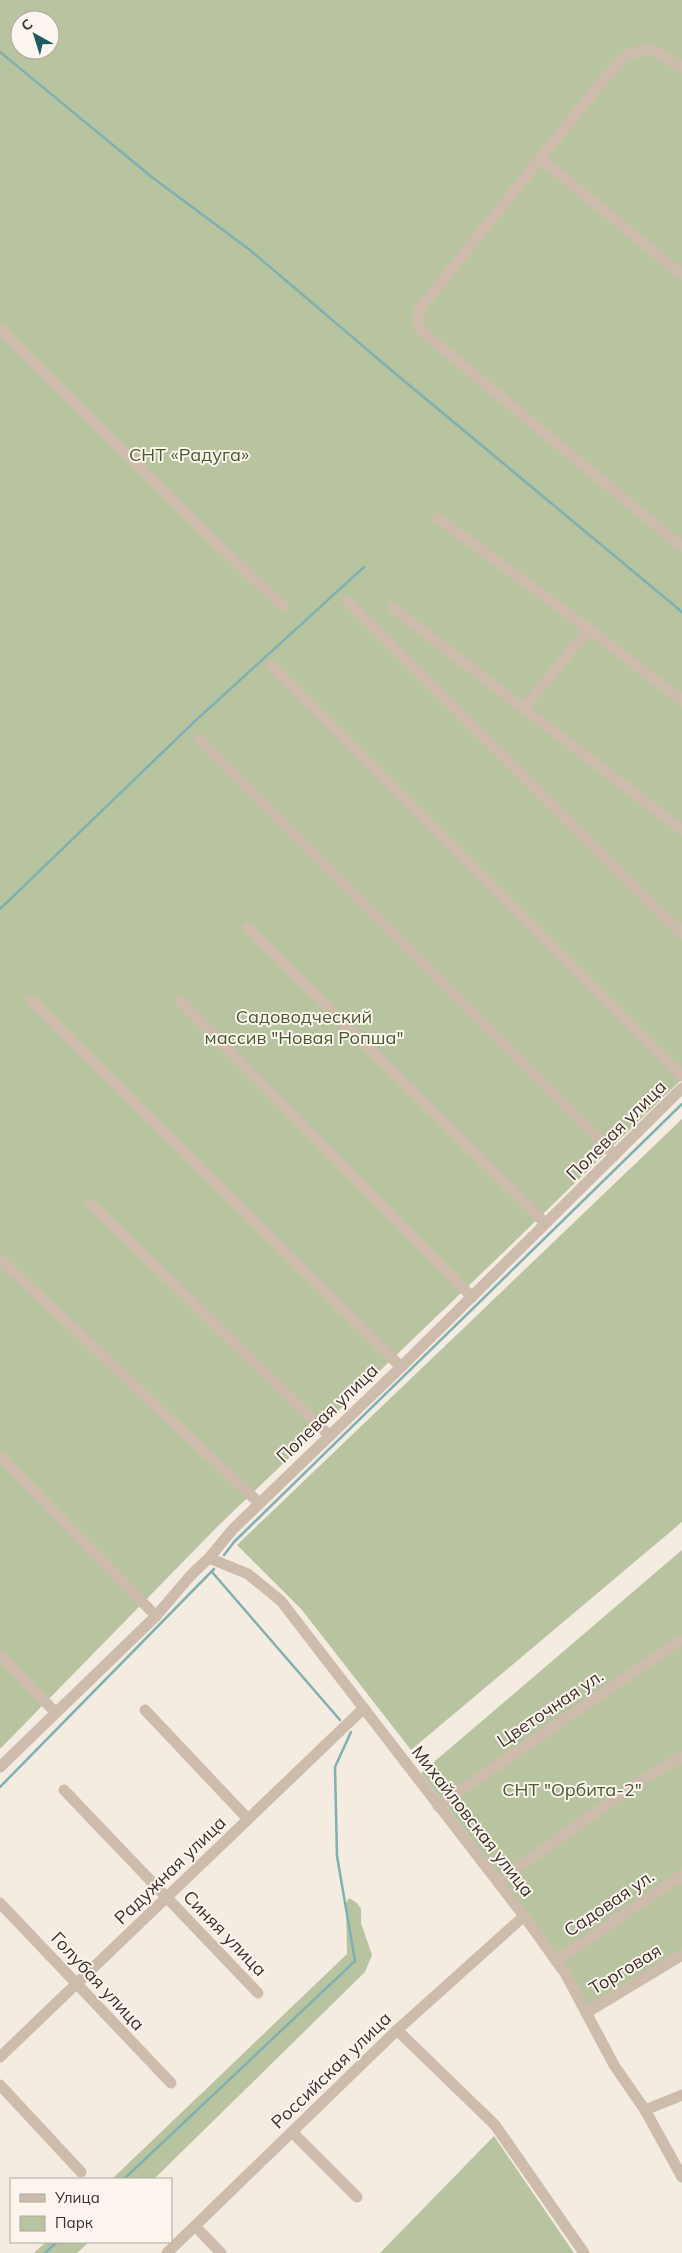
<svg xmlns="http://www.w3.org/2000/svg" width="682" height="2253" viewBox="0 0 682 2253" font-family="Mulish,sans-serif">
  <rect width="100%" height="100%" fill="#f4ebe1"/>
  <g fill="#b8c4a0" fill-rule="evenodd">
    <path d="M0,0H682V1079L510,1246L217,1527L0,1749ZM20,20H50V50H20Z"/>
    <path d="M682,1119V1522L411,1750L302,1610L237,1545Z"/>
    <path d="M682,1550V1952L588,2008L506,1884L421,1773Z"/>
    <path d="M349,1898L357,1903L361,1909V1923L372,1955L365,1972L154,2179H112L347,1954L346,1903Z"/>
    <path d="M494,2136L574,2253H380Z"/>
    <path d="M46,2242H89L77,2253H34Z"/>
  </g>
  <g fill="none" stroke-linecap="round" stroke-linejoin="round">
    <g stroke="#7fb0b2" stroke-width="2.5">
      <path d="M0,52L153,178L250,250L391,370L682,612"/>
      <path d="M0,909L193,723L364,567"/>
      <path d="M224,1555L234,1542L682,1104"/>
      <path d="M212,1572L340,1720"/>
      <path d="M0,1787L214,1569"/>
      <path d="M124,2179L355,1961L337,1856L335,1767L351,1732"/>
      <path d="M45,2253L57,2242"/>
    </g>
    <g stroke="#cdbbac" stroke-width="11">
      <path d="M682,68L652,49L628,54L603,80L418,311L419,329L682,547"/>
      <path d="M540,158L682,275"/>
      <path d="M0,329L221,548L283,606"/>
      <path d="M438,518L589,629L682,701"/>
      <path d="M347,601L682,934"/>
      <path d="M393,608L682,830"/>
      <path d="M272,666L682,1076"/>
      <path d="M523,709L589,629"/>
      <path d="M199,739L615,1155"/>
      <path d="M248,928L545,1223"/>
      <path d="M31,1000L401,1367"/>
      <path d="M180,1001L472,1297"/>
      <path d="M91,1204L329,1435"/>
      <path d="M0,1259L259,1503"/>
      <path d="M0,1456L156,1616"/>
      <path d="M209,1558L248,1574L281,1601L524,1916L565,1973L614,2065L645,2110L682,2177"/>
      <path d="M0,1655L56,1713"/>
      <path d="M145,1710L248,1819"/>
      <path d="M0,1767L156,1616L191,1575L209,1558L233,1529L401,1367L682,1088"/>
      <path d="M64,1790L258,1993"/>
      <path d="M438,1806L682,1639"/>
      <path d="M498,1882L627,1790L682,1756"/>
      <path d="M0,1903L171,2083"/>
      <path d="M556,1961L682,1875"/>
      <path d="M586,2013L682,1955"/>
      <path d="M397,2030L495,2125L584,2253"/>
      <path d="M0,2057L364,1708"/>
      <path d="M0,2085L81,2172"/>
      <path d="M645,2110L682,2095"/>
      <path d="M293,2133L357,2197"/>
      <path d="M196,2227L221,2253"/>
      <path d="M167,2253L397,2030L524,1916"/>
    </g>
  </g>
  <g text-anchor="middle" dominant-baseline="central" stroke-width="4" stroke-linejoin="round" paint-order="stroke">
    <g font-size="18" fill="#4a5a2e" stroke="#fbf5ee">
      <text x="189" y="454">СНТ «Радуга»</text>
      <text x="304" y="1016">Садоводческий<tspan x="304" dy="21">массив "Новая Ропша"</tspan></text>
      <text x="572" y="1789">СНТ "Орбита-2"</text>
    </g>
    <g font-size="18" fill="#3b302b" stroke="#fbf5ee">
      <text transform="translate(616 1130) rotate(-45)">Полевая улица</text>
      <text transform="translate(327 1413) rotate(-44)">Полевая улица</text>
      <text transform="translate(550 1708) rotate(-34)">Цветочная ул.</text>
      <text transform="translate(473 1821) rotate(52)">Михайловская улица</text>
      <text transform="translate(170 1870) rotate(-44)">Радужная улица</text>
      <text transform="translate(609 1903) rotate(-34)">Садовая ул.</text>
      <text transform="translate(225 1933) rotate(46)">Синяя улица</text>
      <text transform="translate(625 1969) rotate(-31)">Торговая</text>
      <text transform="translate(98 1981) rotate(47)">Голубая улица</text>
      <text transform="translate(331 2070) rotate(-44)">Российская улица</text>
    </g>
  </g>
  <rect x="10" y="2178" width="162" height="65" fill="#fbf5ee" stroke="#aea6a0"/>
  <rect x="20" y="2194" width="25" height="8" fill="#cdbbac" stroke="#aea6a0"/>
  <text x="55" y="2203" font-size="15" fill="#3b302b">Улица</text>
  <rect x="20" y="2216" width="25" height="15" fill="#b8c4a0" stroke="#aea6a0"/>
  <text x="55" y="2228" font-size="15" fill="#3b302b">Парк</text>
  <g transform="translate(35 35) rotate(321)"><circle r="24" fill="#fbf5ee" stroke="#aea6a0"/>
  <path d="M0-4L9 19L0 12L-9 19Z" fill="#1f5a5e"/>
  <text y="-8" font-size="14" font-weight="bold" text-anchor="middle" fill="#3b302b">С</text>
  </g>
</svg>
